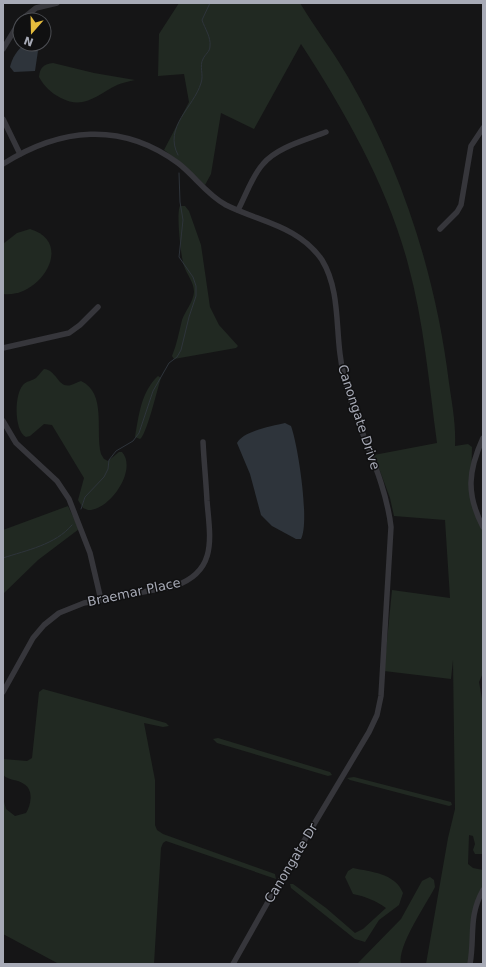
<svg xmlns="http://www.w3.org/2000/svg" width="486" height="967" viewBox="0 0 486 967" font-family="'DejaVu Sans',sans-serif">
  <rect width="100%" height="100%" fill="#151516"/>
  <g fill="#212922">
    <path d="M179,3H300C315,28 333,51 348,77C402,170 436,276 449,383C452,404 456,424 455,446L468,444L472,447L471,489L483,527V673L479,682L483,704V852L482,854H475L473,850L475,844L473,836L469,835L468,864L473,868L483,870V890L477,902L470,964H426L448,838L455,809L453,660L451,679L384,671L392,590L450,598L445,520L394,516L390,498L374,455L437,443C429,384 424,322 408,264C388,187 344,110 301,44L254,129L221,113L211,174L205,185L180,162L164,150L189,102L184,74L158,76L159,34Z"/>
    <path d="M53,63L94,73L135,80C129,81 122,83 117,85C97,95 84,110 61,98C51,93 44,86 39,77C40,67 44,64 53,63Z"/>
    <path d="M180,206H185L189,211L201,245L210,307L219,325L238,346L236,348L174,359L172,356C177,344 179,332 182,320C185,311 193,303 194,292C194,282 187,275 184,266C181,258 176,213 180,206Z"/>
    <path d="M30,229C76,243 39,299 3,294V244L17,233Z"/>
    <path d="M44,369C57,370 58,389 71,385C75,384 77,382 81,381C107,393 95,431 101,454L104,459L108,461L119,452H122C138,470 109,511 88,510L83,508L78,500L84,478L52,425L44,424L30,436L26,437C14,431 14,395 23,385C26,381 32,381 36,378C39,375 41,372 44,369Z"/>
    <path d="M158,376L161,378L160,381C157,391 146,436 140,439L135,437C139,415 141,392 158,376Z"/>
    <path d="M68,506L79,529L38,560L3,594V530Z"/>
    <path d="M43,689L166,723L169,726L163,727L144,723L155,780V825L157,830L163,834L275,874L276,879L166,841L163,843L161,848L154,964H59L3,934V798L6,809L15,816L26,813C31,805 34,790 24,784C17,779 10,781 3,775V759L27,761L32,758L39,692Z"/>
    <path d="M218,738L330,772L332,775L328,776L217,743L213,739Z"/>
    <path d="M354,777L451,802L452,805L449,806L350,780L347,778Z"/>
    <path d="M353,868C371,872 395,873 403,893L399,905L379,920L365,942L355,939L291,888L290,884H293L326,908L355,933L363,929L386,908C377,901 364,896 353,894L345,877L348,871Z"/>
    <path d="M430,877L434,880L435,887C426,905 397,946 401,964H357L401,919L422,881Z"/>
  </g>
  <g fill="#2e343b">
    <path d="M25,44H39L35,71L14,72L10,67C12,58 17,50 25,44Z"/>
    <path d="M285,423L291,426C298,445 310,522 301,539H296L272,526L261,515L250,474L237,443C243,431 272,426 285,423Z"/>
  </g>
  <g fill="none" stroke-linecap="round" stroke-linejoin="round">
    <g stroke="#2e343b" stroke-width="1">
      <path d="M178,155C163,127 194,107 201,83C204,75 199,66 203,59C205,54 210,52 210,46C211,37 205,29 202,20L210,3"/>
      <path d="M81,509L85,497L104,477L108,469L109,460L116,451L133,441L139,433L153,391L169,363L177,357L181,350L189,317L196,296V286L193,277L179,257L183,220L180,202L179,173"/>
      <path d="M3,558C27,550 55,545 72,525"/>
    </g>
    <g stroke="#36363b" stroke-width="5.5">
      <path d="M21,20L36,8L57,3"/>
      <path d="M3,49L20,21"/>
      <path d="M3,119L20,154"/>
      <path d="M3,164C60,128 121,121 178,163C195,176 206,194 226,205C260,222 299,226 322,260C339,288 336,323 340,354C347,414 384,467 391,527L381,696L377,715L369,732L273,893L233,964"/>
      <path d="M238,210C246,195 252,176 263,164C277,147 306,140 326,132"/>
      <path d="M440,229L457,212L461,205L471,146L483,128"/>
      <path d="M3,348L69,333L80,325L98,307"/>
      <path d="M3,421L16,443L57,481L69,499L90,553L101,600"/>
      <path d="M483,438C468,471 466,494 483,527"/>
      <path d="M3,692L33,638L44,625L59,613L84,603L175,586C218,571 210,537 207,501C206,481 204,462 203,442"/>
      <path d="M470,964C475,936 468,917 483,890"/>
    </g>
  </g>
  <g text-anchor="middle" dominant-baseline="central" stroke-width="3" stroke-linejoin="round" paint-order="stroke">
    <g font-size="13" fill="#a7aab6" stroke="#101011">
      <text transform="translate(359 417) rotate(72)">Canongate Drive</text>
      <text transform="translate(134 592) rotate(-12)">Braemar Place</text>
      <text transform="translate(291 863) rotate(-59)">Canongate Dr</text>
    </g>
  </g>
  <rect width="486" height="967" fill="none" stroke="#a7aab6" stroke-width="8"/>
  <g transform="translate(32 32) rotate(200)"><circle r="19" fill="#101011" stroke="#4c4e53"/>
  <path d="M0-3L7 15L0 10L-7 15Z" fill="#e6bd3d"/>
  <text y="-6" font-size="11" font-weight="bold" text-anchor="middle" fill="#a7aab6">N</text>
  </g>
</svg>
